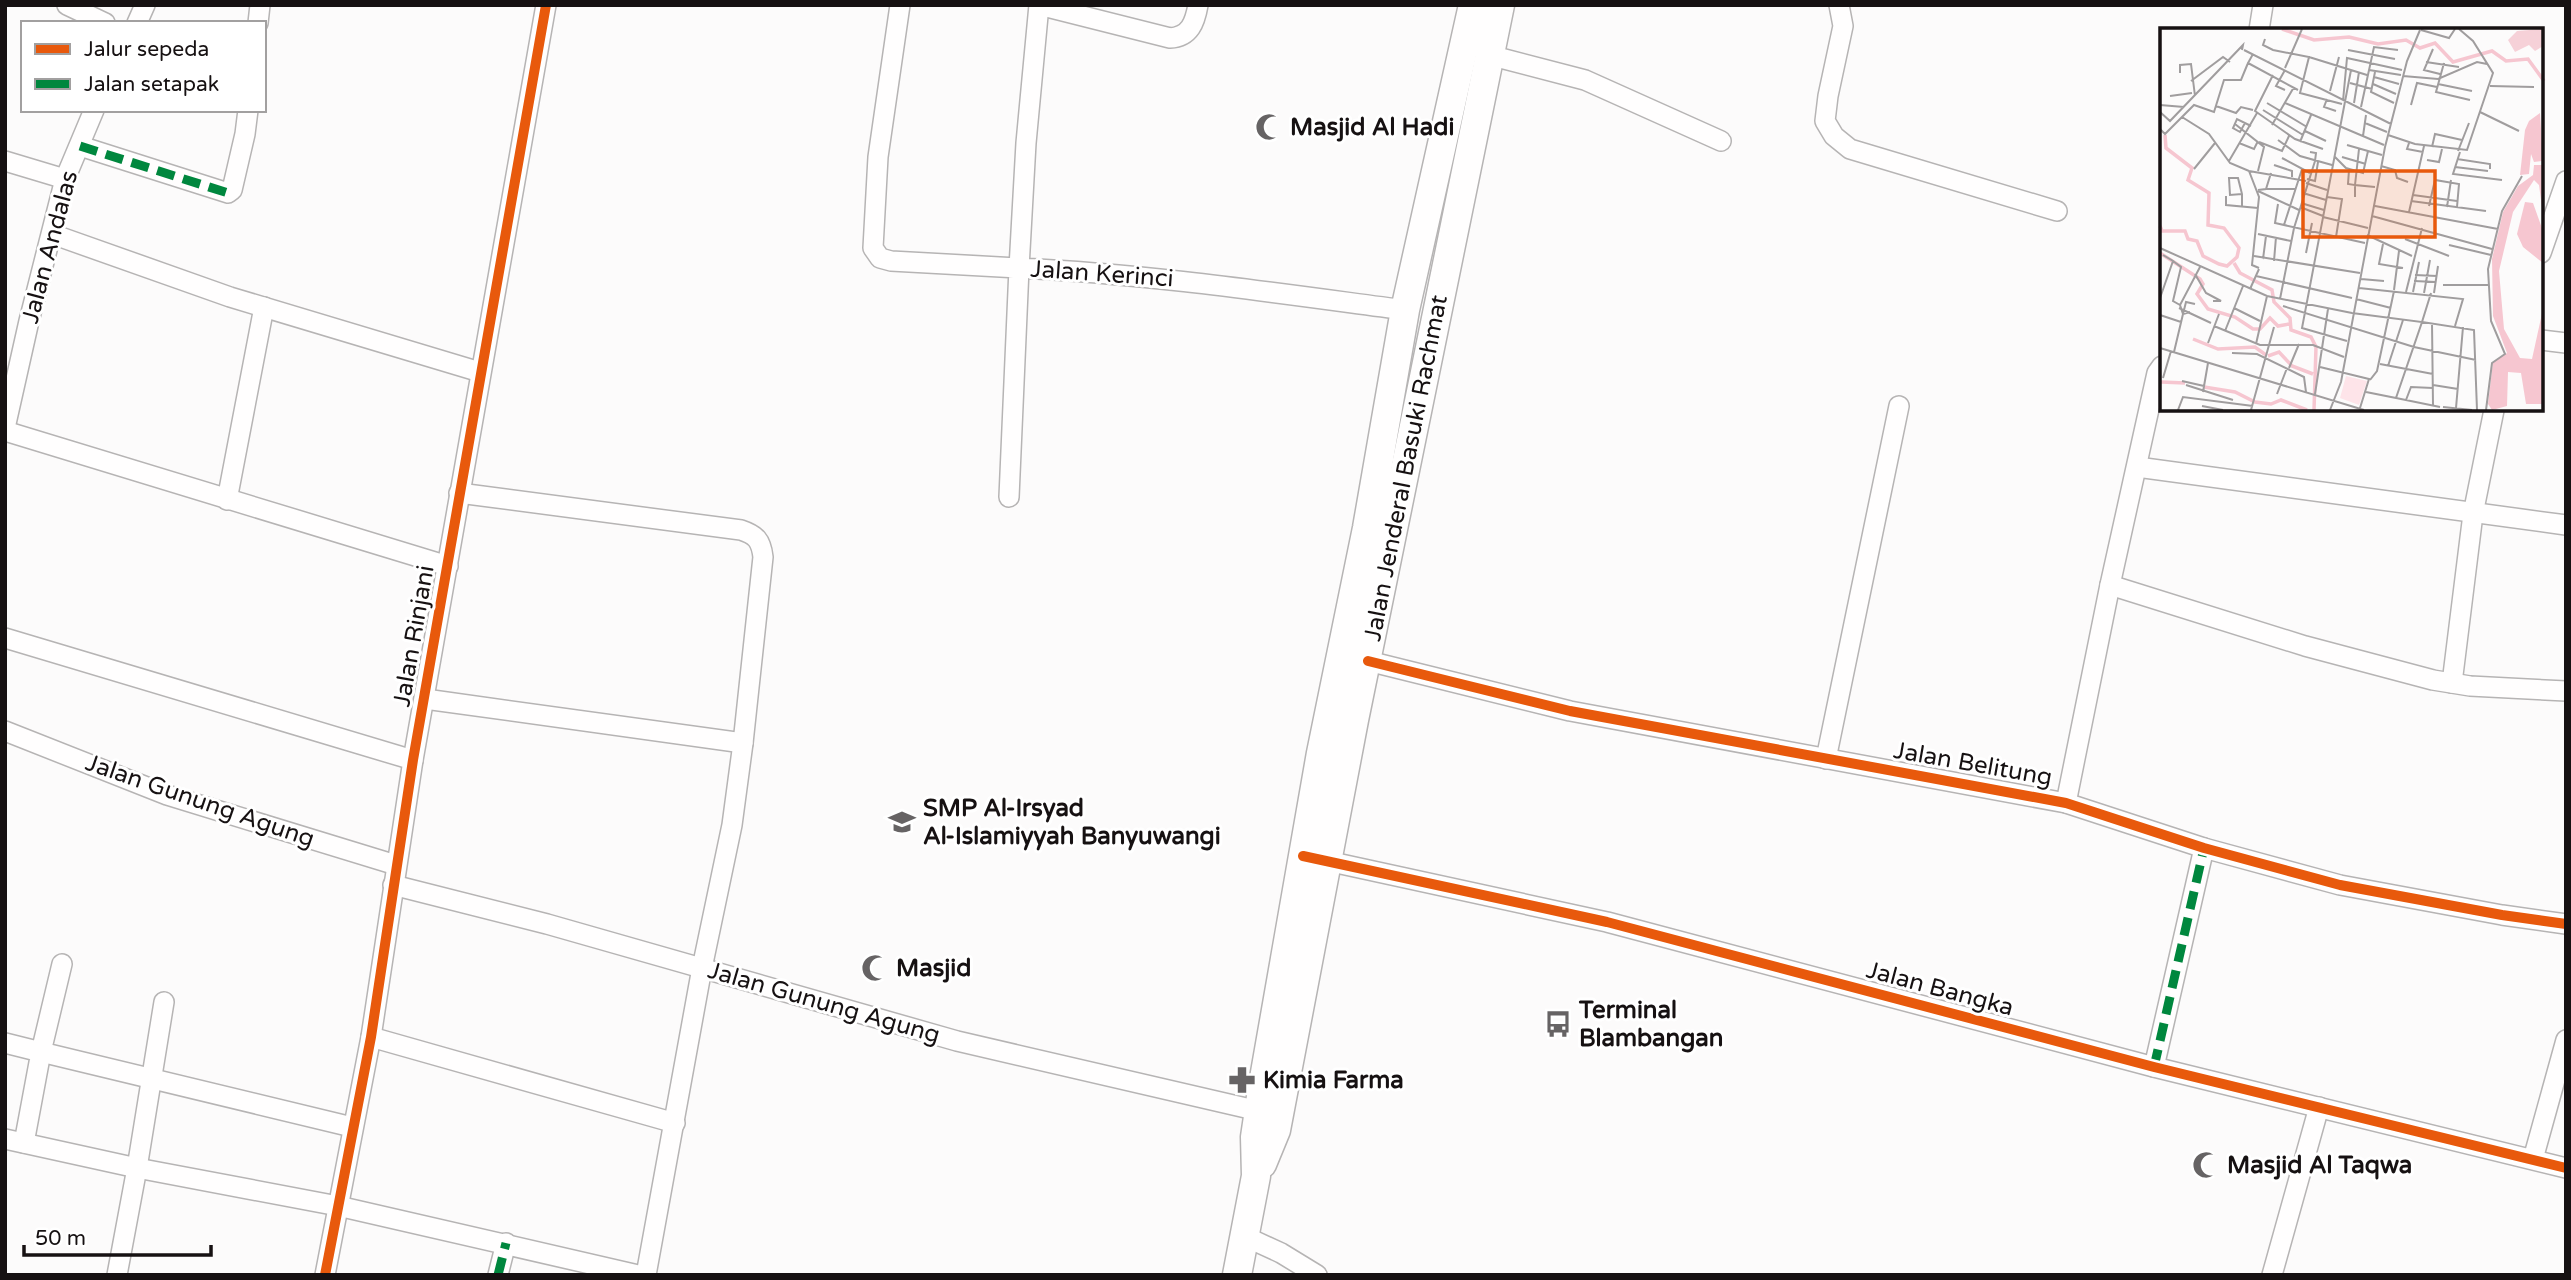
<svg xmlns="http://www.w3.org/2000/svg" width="2571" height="1280" viewBox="0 0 2571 1280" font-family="'Varela Round',sans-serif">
  <rect width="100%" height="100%" fill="#fcfbfb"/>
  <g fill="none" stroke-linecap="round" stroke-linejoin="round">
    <defs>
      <g id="minor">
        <path d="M67,5L105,23"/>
        <path d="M900,5L878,157L873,248L880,258L891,261L1019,268L1009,497"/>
        <path d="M1039,5L1026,143L1019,268C1149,274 1276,293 1405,310"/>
        <path d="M1039,5L1170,38C1190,37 1195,22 1198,5"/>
        <path d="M1839,5L1843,26L1828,96L1825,121L1834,136L1850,149L2057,211"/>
        <path d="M137,23L145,5"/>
        <path d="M258,23L260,5"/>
        <path d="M2259,30L2263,5"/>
        <path d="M1489,55L1585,80L1721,141"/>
        <path d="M80,146L228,193L232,190L245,134L248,110"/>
        <path d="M5,161L65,179"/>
        <path d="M52,234L230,297L480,372"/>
        <path d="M2541,253L2566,181"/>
        <path d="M2541,340L2566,343"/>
        <path d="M5,428L29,321L65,179L94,110"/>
        <path d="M5,431L448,566"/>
        <path d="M2137,467L2566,525"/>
        <path d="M459,493L741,530C756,535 761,540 763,557L743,743L732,825L702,968L646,1275"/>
        <path d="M227,500L264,307"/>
        <path d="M2110,585L2305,646L2433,680L2470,686L2566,691"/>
        <path d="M5,638L413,760"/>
        <path d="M1368,661L1570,711L2066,803L2204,848L2340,885L2502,915L2566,924"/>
        <path d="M2452,683L2473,514L2494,410"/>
        <path d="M425,699L743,743"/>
        <path d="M5,731L167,795L396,865"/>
        <path d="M1826,759L1899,406"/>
        <path d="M2066,803L2110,585L2157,373L2162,366"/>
        <path d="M1318,859L1607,922L2154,1067L2566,1168"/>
        <path d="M393,885L547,924L957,1041L1259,1111"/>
        <path d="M62,964L41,1052L352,1127"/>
        <path d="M371,1037L675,1123"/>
        <path d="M5,1043L41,1052L24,1143"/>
        <path d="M2154,1067L2204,848"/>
        <path d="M5,1139L137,1168L338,1206L638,1275"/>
        <path d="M2533,1159L2566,1040"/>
        <path d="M1244,1236L1281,1253L1317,1275"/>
        <path d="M117,1275L137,1168L164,1002"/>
        <path d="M325,1275L371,1037L413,760L546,5"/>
        <path d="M498,1275L506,1243"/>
        <path d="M2272,1275L2319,1107"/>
      </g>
      <g id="secondary">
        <path d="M1262,1164L1276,1130L1354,720L1500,5"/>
        <path d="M1237,1275L1256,1176L1255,1137L1262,1090L1321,753L1367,528L1405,310L1473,5"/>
      </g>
    </defs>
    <use href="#minor" stroke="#b6b4b4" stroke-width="22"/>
    <use href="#secondary" stroke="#b6b4b4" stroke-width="31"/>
    <use href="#minor" stroke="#fffefe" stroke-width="19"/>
    <use href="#secondary" stroke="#fffefe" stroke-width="28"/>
    <g stroke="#00873e" stroke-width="9" stroke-dasharray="18 9" stroke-linecap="butt">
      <path d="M80,146L228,193L232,190"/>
      <path d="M2154,1067L2204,848"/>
      <path d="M498,1275L506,1243"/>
    </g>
    <defs>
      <g id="cycleway">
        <path d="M1368,661L1570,711L2066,803L2204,848L2340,885L2502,915L2566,924"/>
        <path d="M1303,856L1607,922L2154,1067L2566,1168"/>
        <path d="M325,1275L371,1037L413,760L546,5"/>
      </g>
    </defs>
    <use href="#cycleway" stroke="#fff" stroke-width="15"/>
    <use href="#cycleway" stroke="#e8590c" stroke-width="10"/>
  </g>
  <defs>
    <symbol id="mosque-bare" viewBox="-9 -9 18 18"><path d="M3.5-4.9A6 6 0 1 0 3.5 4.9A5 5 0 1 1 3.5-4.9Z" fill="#666364" stroke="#fff" stroke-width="2.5" paint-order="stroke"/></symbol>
    <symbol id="school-bare" viewBox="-9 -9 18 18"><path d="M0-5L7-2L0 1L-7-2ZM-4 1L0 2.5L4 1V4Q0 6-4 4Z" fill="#666364" stroke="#fff" stroke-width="2.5" paint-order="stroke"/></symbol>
    <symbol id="bus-bare" viewBox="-9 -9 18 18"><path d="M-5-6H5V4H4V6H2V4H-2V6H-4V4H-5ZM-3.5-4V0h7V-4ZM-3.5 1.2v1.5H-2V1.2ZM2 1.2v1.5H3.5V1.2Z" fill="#666364" stroke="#fff" stroke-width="2.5" paint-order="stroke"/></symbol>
    <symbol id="pharmacy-bare" viewBox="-9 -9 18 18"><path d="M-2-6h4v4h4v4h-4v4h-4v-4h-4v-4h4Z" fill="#666364" stroke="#fff" stroke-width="2.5" paint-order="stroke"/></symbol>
  </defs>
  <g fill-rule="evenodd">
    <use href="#mosque-bare" x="1250" y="108" width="38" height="38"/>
    <use href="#school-bare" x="883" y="803" width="38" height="38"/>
    <use href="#mosque-bare" x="856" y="949" width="38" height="38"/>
    <use href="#bus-bare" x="1539" y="1005" width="38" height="38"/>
    <use href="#pharmacy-bare" x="1223" y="1061" width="38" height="38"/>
    <use href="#mosque-bare" x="2187" y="1146" width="38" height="38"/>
  </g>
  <g text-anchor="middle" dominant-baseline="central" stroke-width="6" stroke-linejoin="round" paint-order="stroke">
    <g font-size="24" font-weight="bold" fill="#161112" stroke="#fff" text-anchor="start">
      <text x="1290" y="127">Masjid Al Hadi</text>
      <text x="923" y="808">SMP Al-Irsyad<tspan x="923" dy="28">Al-Islamiyyah Banyuwangi</tspan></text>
      <text x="896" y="968">Masjid</text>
      <text x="1579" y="1010">Terminal<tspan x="1579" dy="28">Blambangan</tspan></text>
      <text x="1263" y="1080">Kimia Farma</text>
      <text x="2227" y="1165">Masjid Al Taqwa</text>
    </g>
    <g font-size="24" fill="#161112" stroke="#fff">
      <text transform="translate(50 247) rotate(-75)">Jalan Andalas</text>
      <text transform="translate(1102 274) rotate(4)">Jalan Kerinci</text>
      <text transform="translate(1406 468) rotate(-79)">Jalan Jenderal Basuki Rachmat</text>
      <text transform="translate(414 636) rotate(-80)">Jalan Rinjani</text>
      <text transform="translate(1973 764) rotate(10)">Jalan Belitung</text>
      <text transform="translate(200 801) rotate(19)">Jalan Gunung Agung</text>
      <text transform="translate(1940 989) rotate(15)">Jalan Bangka</text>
      <text transform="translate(824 1003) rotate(16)">Jalan Gunung Agung</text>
    </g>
  </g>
  <g transform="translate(2160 28)">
    <rect width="383" height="383" fill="#fcfbfb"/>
    <path d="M186,348L207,353L199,377L180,370Z" fill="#fee4e9"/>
    <path d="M383,1V18L375,23L369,17L355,24L348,12L357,3Z" fill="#f6d1d8"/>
    <path d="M380,85L383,133L374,134L371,126L369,146L360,147L365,102L369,93ZM374,137H383V187L379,157L374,152L353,184L339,243L344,301L360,330L372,331L383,281V376H366L361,345L348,344L347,378L332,382L328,376L333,334L347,325L333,288L332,231L343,184L358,158L373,147ZM365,174L373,175L383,203V235L363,219L357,206Z" fill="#f6c6d0"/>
    <path fill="none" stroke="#f6c6d0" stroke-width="3.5" d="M122,1L154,12L189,9L218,16L246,12L260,20L275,15L293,34L332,23L346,33L368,31L384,53M0,198L2,203H25L28,211L37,213L43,228L59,236L67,238L77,229L79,220L64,200L48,197L49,165L28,152L32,140L6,120L5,107M0,225L40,251L43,256L37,266L48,281L75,289L93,301H100L110,290L118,298L129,296M74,235L80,245L112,262L114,274L130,290L131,302L151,309L156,319L154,382M33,311L58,321L95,319L106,327M108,328L119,324L132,338L153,346M1,354L25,355M44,359L75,364L95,374L111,376L121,372L147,382"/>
    <path fill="none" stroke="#a09d9e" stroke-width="2" d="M261,2L289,10L295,1M105,11L103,17L113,22L149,29L140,65L182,76M273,21L264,42L280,46M84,22L231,96M188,22L235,31M93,26L88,35L138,62M149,29L207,47M266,34L299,39M284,35L276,64L310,72M125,40L142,1M125,42L116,58L125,62M209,42L241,47M215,44L211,64L234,75M20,45V37L31,36L35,68M113,47L95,83L135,111L163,121M243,48L278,51L317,34L327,36M214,49L239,56M31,53L63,29L70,34M190,55L212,61M213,56L236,66M278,56L312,63M330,58L374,59M170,63L179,29M10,68L32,65M167,71L164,79L176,83M183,73L187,30L242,42M107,75L147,99M125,75L224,117M194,75L199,44M0,77L24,79M251,77L257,55L277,59M56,78L76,85L81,79L93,82M201,79L214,19L238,22M103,82L143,107M0,84L10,93L83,17L82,22M320,84L359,103M22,89L49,106L70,135L89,143L146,153M85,95L80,104L73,100L77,91L91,98M205,95L227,104M75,96L104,119L98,143M112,97L134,59M0,101L5,106L34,77L54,84L64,52H81L88,35M145,103L166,113M228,107L255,116L307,122L333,45L313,13L299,1M203,108L206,87M118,112L140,128L172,137M99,114L122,123L129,108M140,114L151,87M79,115L94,121L98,113M249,115L247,121L263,124M187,117L222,127M272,119L275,106L302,112M199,121L195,157L215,159M298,123L309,95M300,124L293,146L342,152M174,128L186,140L203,145L208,123M182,129L206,136M122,130L150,145M297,131L330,136V141M267,132L279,134L282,121M69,133L97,85M114,137L132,143V149M221,138L235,142L237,150L248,154M295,139L328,143M34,141L55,115M189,142L188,156L195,157V169M89,143L99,169L92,237L99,240M147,151L155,153L158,134M146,155L167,162M106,161H135M98,162L106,161L111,145M98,163L139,182M143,165L166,172M253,167L297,173M66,168V177L98,180M167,169L182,171L176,209M251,173L326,183M141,175L164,182M118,176L115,195L205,215M215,178L338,201M269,178L275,152L299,156L297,179M82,179V166L78,150H69L70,167L82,166M140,179L163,188M287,179L291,152M249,184L264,118M212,188L332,221M163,189L208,200M124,197L142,141M98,206L131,213M207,207L252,228M245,211L289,228M223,216L219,236L243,240M289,217L331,227M0,220L107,268L192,285M146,225L152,195M94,228L200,245M103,231L106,208M13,233L21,239L13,273L20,277M114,233L116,209M35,246L46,265L61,273H53M255,247L277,248M96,248L192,270M201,251L224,253M254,253L276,254M283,257H329M199,260L303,271L295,298M90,261L99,241M234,262L239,223M246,264L262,200M253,264L259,234M264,265L270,232M271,265L262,294L314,302L317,382M274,265L278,238M0,270L13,233L3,227M120,271L134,200L155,133L156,125L150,124M196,271L231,280M123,278L254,319L316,332M19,280L51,295M74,280L100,293M30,284L23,286L26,274L35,276M192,285L262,294L236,370L280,379M0,287L21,294M272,295L273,377M54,298L100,317H153L184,329M65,303L83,258M187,313L142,300L191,42M48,315L59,286M96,316L107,268M0,320L204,382M14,324L23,286L20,277L40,239M72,325L97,326L144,349L146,364M220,336L273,346M228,338L243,292M160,339L209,351L200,380M129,340L139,316M3,350L11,323M210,352L217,343L234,263M22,353L44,358M26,357L73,372M273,357L298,361M43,364L48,335M206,364L236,370M117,366L127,340M155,366L168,281M246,372L251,359L273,360M42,378L63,382M283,379L312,382M296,380L303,299M18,382L23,369L93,378M91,382L114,299M170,382L181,354L225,119L247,33L260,2M326,382L332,335L345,326L331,293L328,241L342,183L362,148"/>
    <path fill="#e8590c" fill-opacity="0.15" stroke="#e8590c" stroke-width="3.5" d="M143,143H275V209H143Z"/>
    <rect width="383" height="383" fill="none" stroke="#161112" stroke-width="3.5"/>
  </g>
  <rect width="2571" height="1280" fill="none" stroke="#161112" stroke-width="14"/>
  <rect x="21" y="21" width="245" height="91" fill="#ffffff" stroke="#a2a0a0" stroke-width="2"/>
  <rect x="35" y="44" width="35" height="10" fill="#e8590c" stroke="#a2a0a0" stroke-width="2"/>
  <text x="84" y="56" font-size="21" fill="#161112">Jalur sepeda</text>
  <rect x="35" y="79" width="35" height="10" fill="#00873e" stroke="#a2a0a0" stroke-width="2"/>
  <text x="84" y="91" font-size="21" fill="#161112">Jalan setapak</text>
  <path d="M24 1245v10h187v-10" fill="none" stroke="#161112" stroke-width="3.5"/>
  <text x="35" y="1245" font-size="21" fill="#161112" stroke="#ffffff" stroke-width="5" paint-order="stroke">50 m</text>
</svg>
